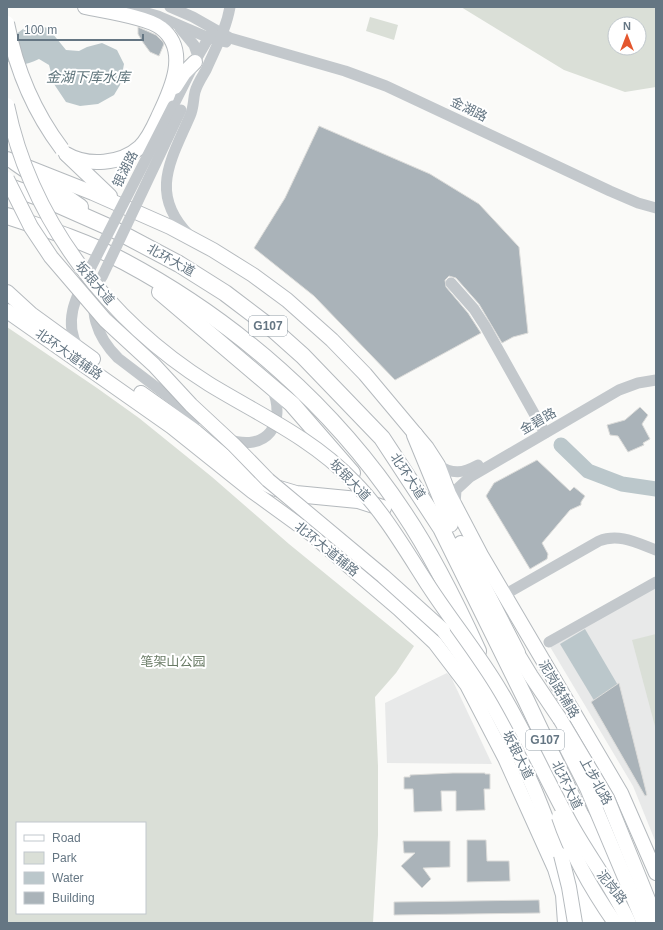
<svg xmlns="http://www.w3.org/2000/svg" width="663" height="930" viewBox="0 0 663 930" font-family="Arial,'Noto Sans SC',sans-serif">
  <rect width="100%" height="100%" fill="#fafaf8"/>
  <g fill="#e8e9e9">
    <path d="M656,578V843L633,786L546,640Z"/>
    <path d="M447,673L451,677L492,764L387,763L385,703Z"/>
  </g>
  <g fill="#dadfd7" fill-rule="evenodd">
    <path d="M461,7H656V87L625,92L564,70ZM615,24H639V48H615Z"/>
    <path d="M370,17L398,25L394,40L366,31Z"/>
    <path d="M7,327L97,388L139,418L212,477L289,544L414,646L396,673L375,697L378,766V835L373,923H7ZM17,823H145V913H17Z"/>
    <path d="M656,634V730L632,640Z"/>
  </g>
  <g fill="#bbc7cb">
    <path d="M35,25L48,28L66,50L79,51L87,47L102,43L117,50L124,64L120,85L114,95L98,104L80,106L66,102L54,84L49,65L39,59C28,64 18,68 7,61V41L23,29Z"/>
    <path d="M585,629L619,687L595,702L560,644Z"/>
  </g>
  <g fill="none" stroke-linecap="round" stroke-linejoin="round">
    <path stroke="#bbc7cb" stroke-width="15" d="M561,445L588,471L622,484L656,489"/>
  </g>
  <g fill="#aab3b9" stroke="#dcdcda">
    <path d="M138,27L156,35L163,42L164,44L159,56L150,52L142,41L138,34Z"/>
    <path d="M319,126L430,174L479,204L519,247L528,333L513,337L502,343L479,304L456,278L449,276L445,280L446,287L468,313L481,333L395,380L314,296L254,248L285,198Z"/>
    <path d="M640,407L648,415L642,424L650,439L643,443L644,445L628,452L618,436L610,435L607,425L625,420Z"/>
    <path d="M537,460L570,491L574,487L585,496L581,502V505L570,510L542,543L548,554L547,559L530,569L486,496L494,483Z"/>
    <path d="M619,683L647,795L645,796L591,702Z"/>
    <path d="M453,773H485V774H490V789H484L485,810L456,811V791H441L442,811L414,812L413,789H404V777H410V775Z"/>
    <path d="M467,840H486L487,861H509L510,881L467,882Z"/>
    <path d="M403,841H450V867L423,868L431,879L422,888L401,866L415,853H404Z"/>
    <path d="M539,900L540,913L394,915V902Z"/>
  </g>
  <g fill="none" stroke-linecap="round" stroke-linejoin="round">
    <defs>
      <g id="major">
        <path d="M175,87L184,73L195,62"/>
        <path d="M66,154C88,167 121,164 140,147C149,138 154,126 159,115C171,90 190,50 161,28C148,17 103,11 85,7"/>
        <path d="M67,155L110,196"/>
        <path d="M7,159L93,193L170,227L213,250L253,275L287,300L332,340L365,374L427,448L438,465L449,494L481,555L621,793L656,873"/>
        <path d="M7,292L31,314L93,359"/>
        <path d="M7,311L172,427L252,491L310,533L399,609L435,643L467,685L505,758L555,869L563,895L565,923"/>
        <path d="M141,393L196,432L254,481"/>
        <path d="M443,630C478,676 508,729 531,782C542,806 550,831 561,855C572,879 587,901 601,923"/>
        <path d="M517,653L531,676L560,719"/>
        <path d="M571,895L588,923"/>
      </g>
      <g id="highway">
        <path d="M15,162L80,207"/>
        <path d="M7,186L52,202L113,229L179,264L225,293L275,331L303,356L382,438L441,528L526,700L580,814L598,845L626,885"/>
        <path d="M7,216C47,229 88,242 125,262C235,321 335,408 404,513C433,556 456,603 478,651"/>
        <path d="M160,292L292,404L352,473"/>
        <path d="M415,435L448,515L450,524"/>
        <path d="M246,473L276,488L296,494L358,500L383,508"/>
        <path d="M461,544L517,653"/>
      </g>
    </defs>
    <use href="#major" stroke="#b5babe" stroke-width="16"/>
    <use href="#highway" stroke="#b4b9bd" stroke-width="18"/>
    <g stroke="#c3c8cc" stroke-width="11">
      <path d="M126,7L158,16L209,38L226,42"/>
      <path d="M170,7L193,17L230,38L345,71L386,86L610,191L638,203L656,208"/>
      <path d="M180,28L194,45L198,56"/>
      <path d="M173,106L198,56L212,32"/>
      <path d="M190,236C148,194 171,160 190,116C194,107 193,100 195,92C197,84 202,77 206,70C215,49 226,30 230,7"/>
      <path d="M100,281C86,309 97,337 118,358L198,419"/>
      <path d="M451,283L474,309L485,326L545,433"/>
      <path d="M78,348C63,321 76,297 89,271"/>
      <path d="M227,439C267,453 287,424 272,388"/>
      <path d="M438,465C453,475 463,473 478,465"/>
      <path d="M455,505L456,490L470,477L619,390L638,383L656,380"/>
      <path d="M504,595L599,541C619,533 637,543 656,550"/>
      <path d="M549,642L656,582"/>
    </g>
    <use href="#major" stroke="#fff" stroke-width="14"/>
    <use href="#highway" stroke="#fff" stroke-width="16"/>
    <defs>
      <g id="major-bridge">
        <path d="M7,23C16,69 34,112 62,149"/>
        <path d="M7,105C31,222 109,321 209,384C258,414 312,438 353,481C384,512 406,551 430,588C453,623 480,656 501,692C527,736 548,783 573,828C591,860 614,889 629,923"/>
        <path d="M7,179L31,227L51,257L105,320L154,365L191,405L234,445L268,480L383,576L443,630"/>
        <path d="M560,719L607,798L656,919"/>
        <path d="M560,735L587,788L644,923"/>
        <path d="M559,817C572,856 592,890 615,923"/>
        <path d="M561,855L569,887L575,923"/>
      </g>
    </defs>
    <use href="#major-bridge" stroke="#b5babe" stroke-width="16" stroke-linecap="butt"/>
    <g stroke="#c3c8cc" stroke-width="11">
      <path d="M89,271L173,106"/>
      <path d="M102,277L181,110"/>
    </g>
    <use href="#major-bridge" stroke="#fff" stroke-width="14"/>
  </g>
  <g text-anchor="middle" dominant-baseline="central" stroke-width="4" stroke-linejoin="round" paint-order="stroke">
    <g fill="#fff" stroke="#939fa8" stroke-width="1">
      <rect x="249" y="316" width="38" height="20" rx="3"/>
      <rect x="526" y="730" width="38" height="20" rx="3"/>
    </g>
    <g font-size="12" font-weight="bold" fill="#657683">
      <text x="268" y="326">G107</text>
      <text x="545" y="740">G107</text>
    </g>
    <g font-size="13" fill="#657683" stroke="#fff">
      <text transform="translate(469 109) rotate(26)">金湖路</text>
      <text transform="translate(125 169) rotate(-63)">银湖路</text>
      <text transform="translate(171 260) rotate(29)">北环大道</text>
      <text transform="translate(95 283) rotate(50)">坂银大道</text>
      <text transform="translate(69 354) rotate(35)">北环大道辅路</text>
      <text transform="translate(538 421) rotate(-30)">金碧路</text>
      <text transform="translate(408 476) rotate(57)">北环大道</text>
      <text transform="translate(350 480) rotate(46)">坂银大道</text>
      <text transform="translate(327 549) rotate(39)">北环大道辅路</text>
      <text transform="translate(559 689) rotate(59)">泥岗路辅路</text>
      <text transform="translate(518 755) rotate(64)">坂银大道</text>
      <text transform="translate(596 781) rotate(61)">上步北路</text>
      <text transform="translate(567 785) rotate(64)">北环大道</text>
      <text transform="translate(612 887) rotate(51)">泥岗路</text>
    </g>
    <g font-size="13" fill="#687a64" stroke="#fff">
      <text x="173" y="661">笔架山公园</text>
    </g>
    <g font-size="14" font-style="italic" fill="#60757c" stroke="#fff">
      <text x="88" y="77">金湖下库水库</text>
    </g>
  </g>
  <rect width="663" height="930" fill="none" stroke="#657683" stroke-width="16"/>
  <rect x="16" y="822" width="130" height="92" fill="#ffffff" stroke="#c1c8cd"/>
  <rect x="24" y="835" width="20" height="6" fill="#ffffff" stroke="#c1c8cd"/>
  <text x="52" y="842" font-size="12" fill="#657683">Road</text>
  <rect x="24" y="852" width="20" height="12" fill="#dadfd7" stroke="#c1c8cd"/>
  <text x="52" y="862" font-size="12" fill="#657683">Park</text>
  <rect x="24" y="872" width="20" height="12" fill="#bbc7cb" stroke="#c1c8cd"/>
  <text x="52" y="882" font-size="12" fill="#657683">Water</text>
  <rect x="24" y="892" width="20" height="12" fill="#aab3b9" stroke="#c1c8cd"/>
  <text x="52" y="902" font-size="12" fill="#657683">Building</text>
  <g transform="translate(627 36)"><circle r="19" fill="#ffffff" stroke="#c1c8cd"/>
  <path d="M0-3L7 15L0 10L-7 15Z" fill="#e4572e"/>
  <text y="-6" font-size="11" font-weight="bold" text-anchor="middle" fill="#657683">N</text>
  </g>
  <path d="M18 34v6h125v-6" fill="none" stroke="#657683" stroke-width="2"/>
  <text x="24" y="34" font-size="12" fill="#657683" stroke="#ffffff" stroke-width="3" paint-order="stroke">100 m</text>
</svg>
